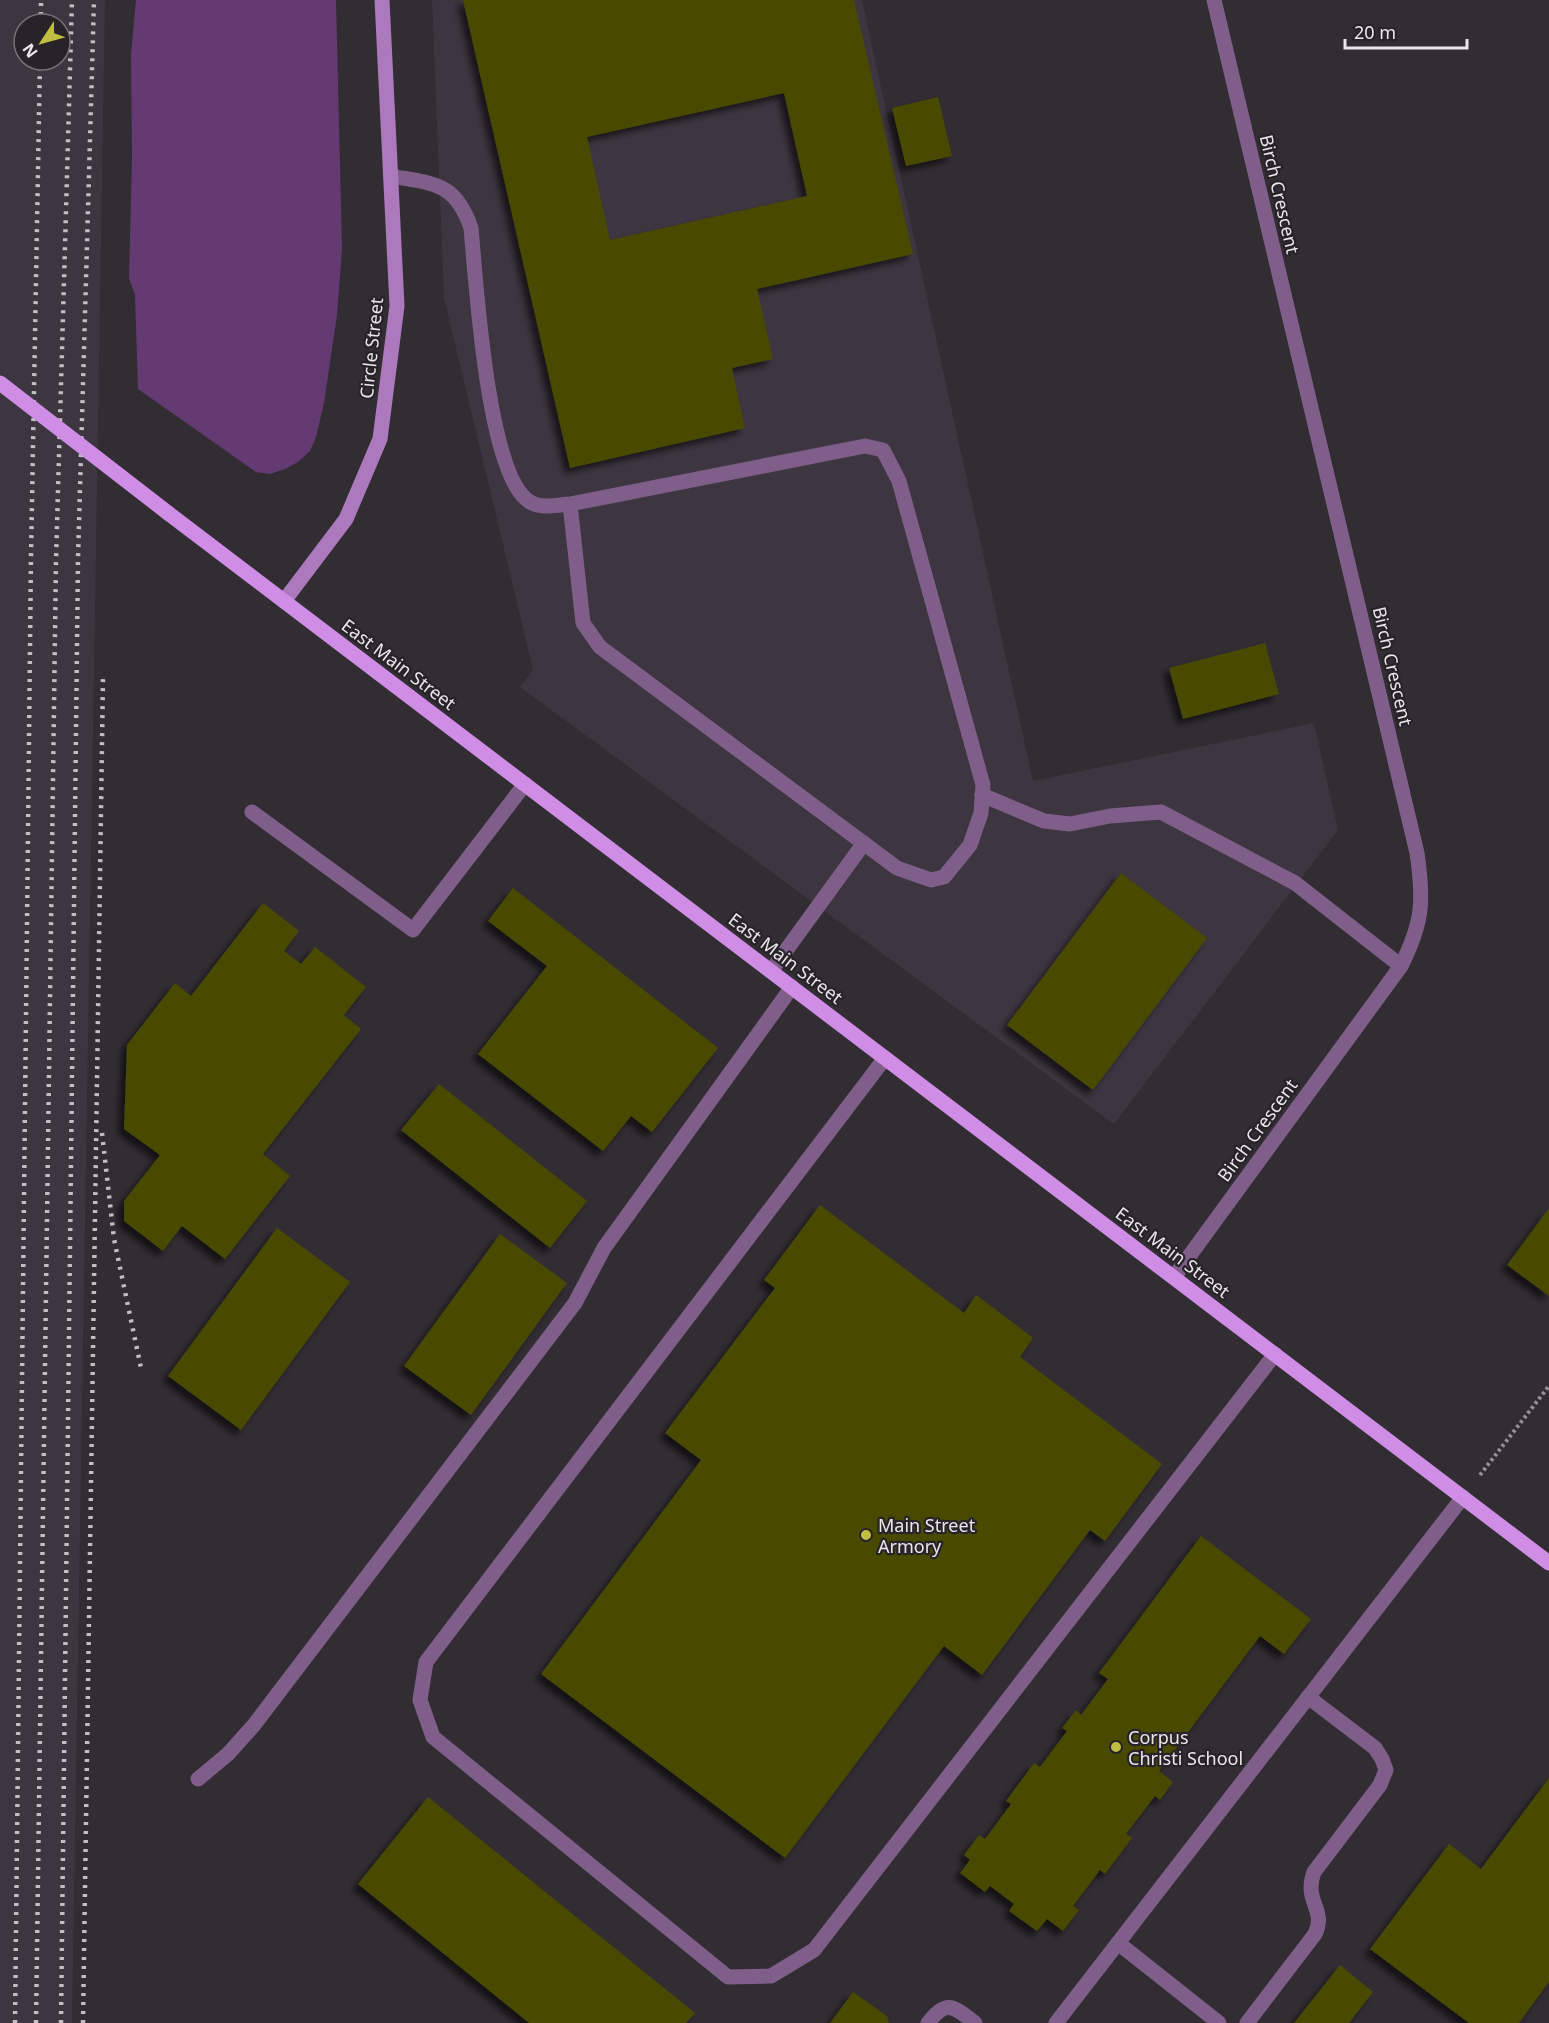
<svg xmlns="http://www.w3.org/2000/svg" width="1549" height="2023" viewBox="0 0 1549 2023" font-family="'Noto Sans',sans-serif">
  <defs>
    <filter id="shadow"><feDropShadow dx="-5.5" dy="5.5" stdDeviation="3" flood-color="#0009"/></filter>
  </defs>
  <rect width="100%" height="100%" fill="#312d33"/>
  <g fill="#3d3540" fill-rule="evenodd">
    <path d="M0,0H105L72,2023H0ZM24,24H60V60H24Z"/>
    <path d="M432,0H862L1033,781L1314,723L1338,830L1114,1124L520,687L533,670L444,298Z"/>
  </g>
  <path fill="#643a72" d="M136,0H336L342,249L337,315L324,403L316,437L310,451L298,462L285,469L270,474L256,472L138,389L135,295L129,278L132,158L131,55Z"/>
  <g fill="#4a4900" fill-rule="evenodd" filter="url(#shadow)">
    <path d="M463,0H854L913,254L757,289L773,359L732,368L745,428L570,468ZM784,93L807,196L610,240L587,137Z"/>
    <path d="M938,97L952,156L906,166L892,108Z"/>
    <path d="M1265,643L1279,694L1183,719L1169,668Z"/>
    <path d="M1121,873L1207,938L1093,1090L1007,1025Z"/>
    <path d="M513,888L718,1048L652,1132L631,1116L603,1151L478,1054L547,966L488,921Z"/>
    <path d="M263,903L299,931L284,951L301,964L315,947L366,987L344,1015L361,1029L263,1154L290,1176L225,1259L182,1226L163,1251L124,1221V1201L160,1155L124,1129L127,1045L175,983L191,996Z"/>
    <path d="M439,1084L587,1201L550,1248L401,1130Z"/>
    <path d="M820,1205L964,1313L976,1295L1003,1315L1033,1338L1020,1357L1162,1464L1105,1541L1090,1530L982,1675L944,1646L785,1858L541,1674L701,1460L665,1433L775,1288L764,1280Z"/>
    <path d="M1549,1208V1296L1507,1265Z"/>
    <path d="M277,1228L350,1282L241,1430L168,1376Z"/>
    <path d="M500,1234L567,1283L471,1415L404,1366Z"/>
    <path d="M1201,1536L1311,1619L1284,1654L1260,1636L1159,1771L1173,1782L1160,1800L1155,1796L1126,1834L1132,1838L1105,1874L1100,1870L1073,1906L1079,1910L1063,1931L1047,1919L1037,1931L1009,1911L1014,1904L990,1886L985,1892L960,1873L970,1860L964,1855L979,1835L985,1839L1011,1804L1006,1801L1034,1763L1040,1767L1067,1731L1062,1728L1076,1710L1081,1715L1108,1679L1099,1673Z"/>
    <path d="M1549,1778V1982L1519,2023H1469L1370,1949L1449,1844L1481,1869Z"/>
    <path d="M428,1797L695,2013L686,2023H529L358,1884Z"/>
    <path d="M1340,1965L1373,1992L1349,2023H1294Z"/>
    <path d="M853,1992L887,2016L889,2023H830Z"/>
  </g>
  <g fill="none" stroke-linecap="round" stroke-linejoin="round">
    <path stroke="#959196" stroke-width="4" stroke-dasharray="3 3" stroke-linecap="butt" d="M1480,1475L1549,1386"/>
    <g stroke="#7f5f8a" stroke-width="15">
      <path d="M391,176C433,184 455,181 471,228C476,282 487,466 526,499C538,510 554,505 570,504L865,446L883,450L899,481L983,785L981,813L970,845L944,877L931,880L897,868L600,647L583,623L570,504"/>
      <path d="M982,795L1044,821L1070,824L1110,816L1161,812L1295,883L1401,966"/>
      <path d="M252,812L413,930L525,784"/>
      <path d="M771,971L864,843"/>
      <path d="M885,1058L426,1662L420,1700L433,1737L728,1977L771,1976L814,1950L1275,1354"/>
      <path d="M198,1779L228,1754L254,1725L575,1303L604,1248L792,987"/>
      <path d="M1118,1943L1219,2023"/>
      <path d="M928,2023C947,1998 954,2007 975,2023"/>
      <path d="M1056,2023L1463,1497"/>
      <path d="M1247,2023L1315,1934C1327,1909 1303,1902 1314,1872L1380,1785L1386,1770L1382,1759L1375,1748L1308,1697"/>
    </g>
    <path stroke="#7f5f8a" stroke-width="15" d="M1174,1277L1401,966C1423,922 1424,901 1417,853L1214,0"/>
    <path stroke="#ac79bd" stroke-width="15" d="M284,601L346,519L380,439L397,306L382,0"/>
    <path stroke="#cf8de5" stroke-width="15" d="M168,513L1549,1563"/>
    <g stroke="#c2bfc3" stroke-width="4.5" stroke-dasharray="3 6" stroke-linecap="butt">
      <path d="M41,24V0"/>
      <path d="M102,1133L114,1239L141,1368"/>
      <path d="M15,2023L31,557L40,60"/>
      <path d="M36,2023L56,561L72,0"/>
      <path d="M61,2023L78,559L94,0"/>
      <path d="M83,2023L103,677"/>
    </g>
    <path stroke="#cf8de5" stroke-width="15" d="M0,383L168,513"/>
  </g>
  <g fill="#c0be41" stroke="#272329" stroke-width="2">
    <circle cx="866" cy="1535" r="6"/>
    <circle cx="1116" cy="1747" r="6"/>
  </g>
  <g text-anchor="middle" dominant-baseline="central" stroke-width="4.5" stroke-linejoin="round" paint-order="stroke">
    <g font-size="18" fill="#eae7eb" stroke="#272329">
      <text transform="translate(1280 194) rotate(77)">Birch Crescent</text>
      <text transform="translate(371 348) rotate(-84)">Circle Street</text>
      <text transform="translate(399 664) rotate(37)">East Main Street</text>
      <text transform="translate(1393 666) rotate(77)">Birch Crescent</text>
      <text transform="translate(786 958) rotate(37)">East Main Street</text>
      <text transform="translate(1257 1130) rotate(-54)">Birch Crescent</text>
      <text transform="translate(1173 1252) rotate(37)">East Main Street</text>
    </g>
    <g font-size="18" fill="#eae7eb" stroke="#272329" text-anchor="start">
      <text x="878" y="1525">Main Street<tspan x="878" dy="21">Armory</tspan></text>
      <text x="1128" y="1737">Corpus<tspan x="1128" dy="21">Christi School</tspan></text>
    </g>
  </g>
  <g transform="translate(42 42) rotate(234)"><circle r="28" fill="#272329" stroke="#757177" stroke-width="1.5"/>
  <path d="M0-4.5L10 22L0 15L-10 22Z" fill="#c0be41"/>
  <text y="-9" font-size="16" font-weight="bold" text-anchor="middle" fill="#eae7eb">N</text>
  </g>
  <path d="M1345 39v9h122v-9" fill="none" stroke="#eae7eb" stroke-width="3"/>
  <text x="1354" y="39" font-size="18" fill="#eae7eb" stroke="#272329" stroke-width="4.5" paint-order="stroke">20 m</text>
</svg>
